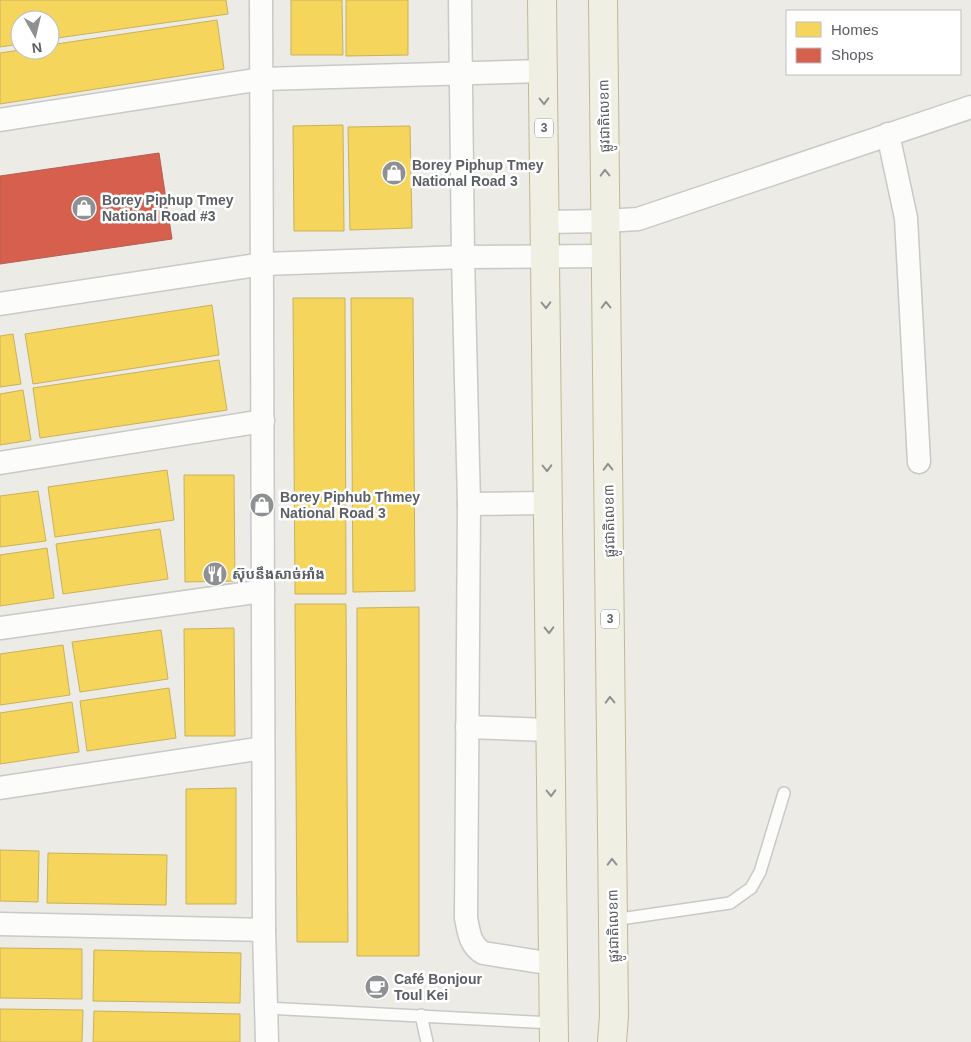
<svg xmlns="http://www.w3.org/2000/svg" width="971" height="1042" viewBox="0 0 971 1042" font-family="Arial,'Noto Sans Khmer',sans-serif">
  <rect width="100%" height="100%" fill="#ecebe6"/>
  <g fill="#f6d55c" stroke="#c8b25e">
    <path d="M0,0H226L228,14L50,39V20H20V44L0,47Z"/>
    <path d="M291,0H342L343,55H291Z"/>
    <path d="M346,0H408V55L346,56Z"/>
    <path d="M217,20L224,69L0,104V53L20,50H50V45Z"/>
    <path d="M343,125L344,231H294L293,126Z"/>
    <path d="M410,126L412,228L350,230L348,127Z"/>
    <path d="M293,298H345L346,594H295Z"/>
    <path d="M351,298H413L415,591L353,592Z"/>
    <path d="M212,305L219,355L33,384L25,334Z"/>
    <path d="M13,334L21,384L0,387V336Z"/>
    <path d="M219,360L227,410L40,438L33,388Z"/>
    <path d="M23,390L31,440L0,445V394Z"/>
    <path d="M167,470L174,520L55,537L48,487Z"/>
    <path d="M184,475H234L235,581L185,582Z"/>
    <path d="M38,491L46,541L0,547V496Z"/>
    <path d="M160,529L168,579L63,594L56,544Z"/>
    <path d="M47,548L54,598L0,606V555Z"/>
    <path d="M295,604H346L348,942H297Z"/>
    <path d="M419,607V956H357V608Z"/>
    <path d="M234,628L235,736H185L184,629Z"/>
    <path d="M161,630L168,679L80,692L72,642Z"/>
    <path d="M63,645L70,695L0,705V654Z"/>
    <path d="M169,688L176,738L87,751L80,701Z"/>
    <path d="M72,702L79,752L0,764V713Z"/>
    <path d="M236,788V904H186V789Z"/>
    <path d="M0,850L39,851L38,902L0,901Z"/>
    <path d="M48,853L167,855L166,905L47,903Z"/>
    <path d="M0,948L82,949V999L0,998Z"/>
    <path d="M94,950L241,953L240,1003L93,1001Z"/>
    <path d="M0,1009L83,1010L82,1042H0Z"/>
    <path d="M94,1011L240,1014V1042H93Z"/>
  </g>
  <path fill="#d6604d" stroke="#b16054" d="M159,153L172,239L0,264V176Z"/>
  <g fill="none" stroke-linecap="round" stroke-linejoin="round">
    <defs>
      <g id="service">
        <path d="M613,920L730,903L751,888L760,872L784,793"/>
        <path d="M266,1008L553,1023"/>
        <path d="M421,1015L427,1042"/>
      </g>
      <g id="minor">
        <path d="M261,0L264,930L267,1042"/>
        <path d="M460,0L463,257L469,504L466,918C469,933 470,945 483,953L553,964"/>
        <path d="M0,120L262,79L543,71"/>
        <path d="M888,134L906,218L919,462"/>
        <path d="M545,222L606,221L638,219L971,107"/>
        <path d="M0,304L263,264L463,257L606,256"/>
        <path d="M0,463L263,421"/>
        <path d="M469,504L548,503"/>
        <path d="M0,628L263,591"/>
        <path d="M467,727L550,730"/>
        <path d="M0,788L263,748"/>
        <path d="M0,924L264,930"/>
      </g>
      <g id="trunk">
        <path d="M542,0L554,1042"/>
        <path d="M603,0L614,1016L612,1042"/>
      </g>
    </defs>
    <use href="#service" stroke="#c8c9c8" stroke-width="14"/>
    <use href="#minor" stroke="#c8c9c8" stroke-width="25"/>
    <use href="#trunk" stroke="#c2b895" stroke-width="30"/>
    <use href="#service" stroke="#fcfcfb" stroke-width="11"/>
    <use href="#minor" stroke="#fcfcfb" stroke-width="22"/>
    <use href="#trunk" stroke="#f0efe4" stroke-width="28"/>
  </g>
  <defs><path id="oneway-chevron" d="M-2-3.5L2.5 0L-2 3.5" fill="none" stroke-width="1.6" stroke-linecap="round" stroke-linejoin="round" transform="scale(1.25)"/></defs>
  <g stroke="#909191">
    <use href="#oneway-chevron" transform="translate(544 101) rotate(89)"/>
    <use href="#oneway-chevron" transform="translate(605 173) rotate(-91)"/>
    <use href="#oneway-chevron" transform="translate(546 305) rotate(89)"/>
    <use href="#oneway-chevron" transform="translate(606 305) rotate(-91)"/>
    <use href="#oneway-chevron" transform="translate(608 467) rotate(-91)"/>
    <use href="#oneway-chevron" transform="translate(547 468) rotate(89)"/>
    <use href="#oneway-chevron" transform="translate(549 630) rotate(89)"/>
    <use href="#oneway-chevron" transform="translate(610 700) rotate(-91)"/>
    <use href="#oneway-chevron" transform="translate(551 793) rotate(89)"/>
    <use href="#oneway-chevron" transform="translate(612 862) rotate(-91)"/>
  </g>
  <defs>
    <symbol id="shop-disc" viewBox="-11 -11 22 22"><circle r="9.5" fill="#8e9092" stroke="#fff"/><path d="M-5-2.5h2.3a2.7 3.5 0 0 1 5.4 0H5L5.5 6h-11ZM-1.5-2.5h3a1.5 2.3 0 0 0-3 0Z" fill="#fff"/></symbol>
    <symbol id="restaurant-disc" viewBox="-11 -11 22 22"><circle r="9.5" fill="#8e9092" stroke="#fff"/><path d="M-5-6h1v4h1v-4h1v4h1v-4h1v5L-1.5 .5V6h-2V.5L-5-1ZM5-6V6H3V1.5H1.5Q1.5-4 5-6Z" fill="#fff"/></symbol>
    <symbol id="cafe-disc" viewBox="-11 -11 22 22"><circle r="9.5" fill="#8e9092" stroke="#fff"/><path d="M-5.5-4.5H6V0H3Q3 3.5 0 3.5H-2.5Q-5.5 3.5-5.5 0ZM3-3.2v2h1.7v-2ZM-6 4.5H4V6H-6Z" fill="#fff"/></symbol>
  </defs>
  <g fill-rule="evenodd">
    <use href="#shop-disc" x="380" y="159" width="28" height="28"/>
    <use href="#shop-disc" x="70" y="194" width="28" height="28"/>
    <use href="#shop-disc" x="248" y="491" width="28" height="28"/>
    <use href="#restaurant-disc" x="201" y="560" width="28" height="28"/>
    <use href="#cafe-disc" x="363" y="973" width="28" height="28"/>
  </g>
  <g text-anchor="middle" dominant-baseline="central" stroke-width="5" stroke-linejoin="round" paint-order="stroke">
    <g fill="#fff" stroke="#8d8f92" stroke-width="1">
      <rect x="535" y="118.5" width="18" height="19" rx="4"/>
      <rect x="601" y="609.5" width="18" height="19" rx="4"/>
    </g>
    <g font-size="12" font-weight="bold" fill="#5c5f64">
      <text x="544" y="128">3</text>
      <text x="610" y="619">3</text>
    </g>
    <g font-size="14" fill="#5c5f64" stroke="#fff">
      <text transform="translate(604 116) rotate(-91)">ផ្លូវជាតិលេខ៣</text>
      <text transform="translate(609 521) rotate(-91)">ផ្លូវជាតិលេខ៣</text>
      <text transform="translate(613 926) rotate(-91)">ផ្លូវជាតិលេខ៣</text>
    </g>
    <g font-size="14" font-weight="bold" fill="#5c5f64" stroke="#fff" text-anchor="start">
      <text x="412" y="165">Borey Piphup Tmey<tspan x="412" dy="16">National Road 3</tspan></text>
      <text x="102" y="200">Borey Piphup Tmey<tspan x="102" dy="16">National Road #3</tspan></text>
      <text x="280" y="497">Borey Piphub Thmey<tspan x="280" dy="16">National Road 3</tspan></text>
      <text x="232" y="574">ស៊ុបនឹងសាច់អាំង</text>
      <text x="394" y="979">Café Bonjour<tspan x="394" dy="16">Toul Kei</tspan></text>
    </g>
  </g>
  <rect x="786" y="10" width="175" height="65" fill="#ffffff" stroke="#bebfc1"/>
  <rect x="796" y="22" width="25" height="15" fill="#f6d55c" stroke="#bebfc1"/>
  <text x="831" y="35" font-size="15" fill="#5c5f64">Homes</text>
  <rect x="796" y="48" width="25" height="15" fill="#d6604d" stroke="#bebfc1"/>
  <text x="831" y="60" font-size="15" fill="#5c5f64">Shops</text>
  <g transform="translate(35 35) rotate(172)"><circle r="24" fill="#ffffff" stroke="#bebfc1"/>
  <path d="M0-4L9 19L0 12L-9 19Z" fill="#8e9092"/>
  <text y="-8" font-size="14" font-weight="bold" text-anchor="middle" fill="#5c5f64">N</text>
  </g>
</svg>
